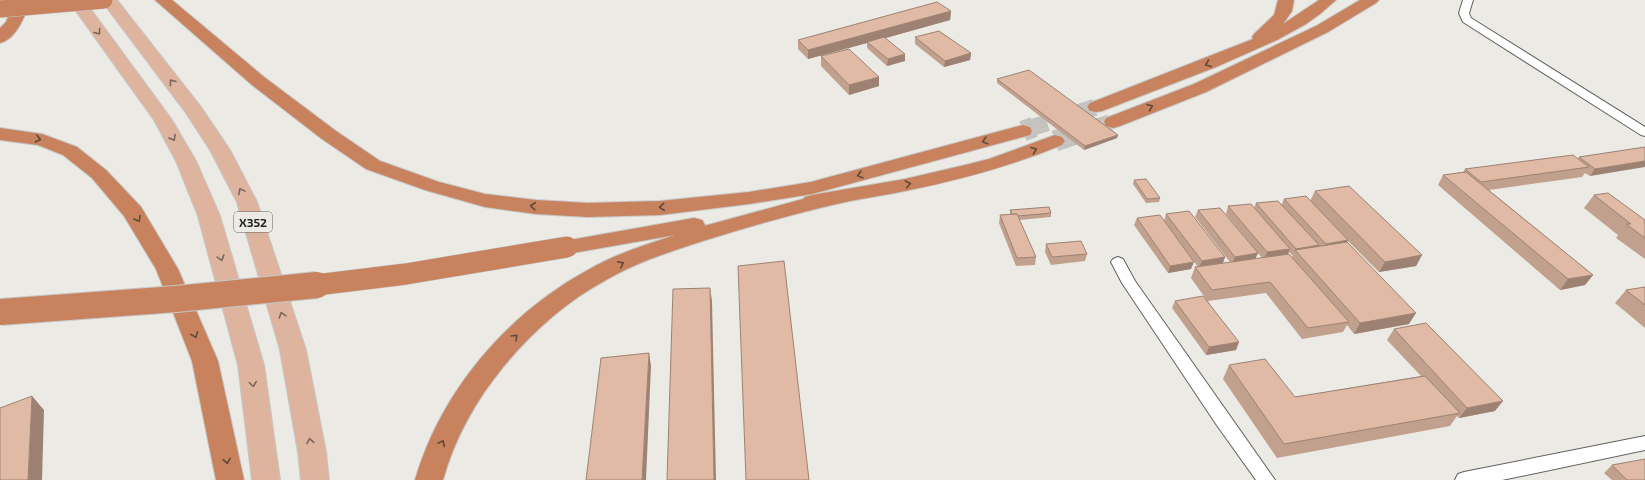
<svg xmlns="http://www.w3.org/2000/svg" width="1645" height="480" viewBox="0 0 1645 480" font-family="'Exo 2',sans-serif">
  <rect width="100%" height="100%" fill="#ebeae5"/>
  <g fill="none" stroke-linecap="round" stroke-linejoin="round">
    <g stroke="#c4c3bf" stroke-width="17" stroke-dasharray="17 8" stroke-linecap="butt">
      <path d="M1031,128L1096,107"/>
      <path d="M1094,128L1113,122"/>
    </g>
    <g stroke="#c4c3bf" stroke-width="21" stroke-dasharray="21 10" stroke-linecap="butt">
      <path d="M1023,131L1034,127"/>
      <path d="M1055,141L1097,127"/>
    </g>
    <defs>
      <g id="street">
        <path d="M1463,0H1473L1469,13L1471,18L1645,127V136L1641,135L1463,22L1459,13Z"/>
        <path d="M1118,257L1123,259L1135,281L1275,480H1256L1216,424L1122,283L1111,262L1113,259Z"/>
        <path d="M1645,436V450L1502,480H1455L1458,474L1464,472Z"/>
      </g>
      <g id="primary">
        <path d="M68,0H84L172,120L196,161L220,216L264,365L280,480H252L238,365L198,216L176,161L154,120Z"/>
        <path d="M101,0H117L201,107L230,150L257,202L306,350L326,452L329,480H301L298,452L280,350L237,202L210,150L186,113Z"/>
      </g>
      <g id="highway">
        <path d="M15,0H31C25,15 17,39 0,43V28L6,22Z"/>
        <path d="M155,0H172L264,77L336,131L380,161L439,182L485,194L536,200L588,203L660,201L749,192L811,182L1023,125L1030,127L1032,131L1030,135L812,194L749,204L660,215L588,217L536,214L485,207L425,190L366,169L322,139L252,85Z"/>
        <path d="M1278,0H1294L1292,11L1283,24L1319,0H1336L1320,14L1306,24L1277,40L1216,67L1102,111L1096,112L1090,111L1087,107L1090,103L1253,39L1252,37L1254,34L1274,15Z"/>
        <path d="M1360,0H1379L1376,3L1328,32L1206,92L1120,126L1113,128L1106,126L1104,122L1106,118L1194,84L1316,26Z"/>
        <path d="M0,128L42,134L77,147L106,170L141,207L178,269L218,361L244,480H216L192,361L156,269L124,216L92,178L63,155L38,145L0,140Z"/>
        <path d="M1055,135L1062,137L1065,141L1062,145C1011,166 959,180 905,191C881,196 856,199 832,205C790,215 747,227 706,240C672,251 637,262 606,280C567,301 532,332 504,366C476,400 455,437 443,480H415C441,391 507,314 588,270C615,254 645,245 675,235L567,254L559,252L556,247L559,242L694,218L702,220L705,225L704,226L803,199L805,197L812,195L905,179L961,166L989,159Z"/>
      </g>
    </defs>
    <use href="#street" stroke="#61605c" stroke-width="2"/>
    <use href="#primary" stroke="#c7c7c7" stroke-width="2"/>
    <use href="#highway" stroke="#c7c7c7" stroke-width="2"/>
    <use href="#street" fill="#fff" fill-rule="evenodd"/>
    <use href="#primary" fill="#deb49e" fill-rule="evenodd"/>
    <use href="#highway" fill="#c8825d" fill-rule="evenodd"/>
    <defs>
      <path id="highway-bridge-far2" d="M0,9L104,0"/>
      <path id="highway-bridge-far1" d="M308,286L406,274L567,247"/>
      <path id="highway-bridge" d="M0,312L176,299L317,285"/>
    </defs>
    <use href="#highway-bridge-far2" stroke="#c7c7c7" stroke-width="18" stroke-linecap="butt"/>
    <use href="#highway-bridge-far1" stroke="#c7c7c7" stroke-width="22" stroke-linecap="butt"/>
    <use href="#highway-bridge" stroke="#c7c7c7" stroke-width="28" stroke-linecap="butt"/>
    <use href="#highway-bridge-far2" stroke="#c8825d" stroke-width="17"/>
    <use href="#highway-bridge-far1" stroke="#c8825d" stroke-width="21"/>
    <use href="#highway-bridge" stroke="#c8825d" stroke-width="26"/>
  </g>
  <g fill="#c1a08d" fill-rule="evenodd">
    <path d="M951,11L950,20L885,38L905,61L887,66L867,48V43L808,59L798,49V40Z"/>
    <path d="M915,37L971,53L970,60L944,67L915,44Z"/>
    <path d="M821,56L879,86L849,95L821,66Z"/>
    <path d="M997,79L1118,135L1117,138L1084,150L997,83Z"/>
    <path d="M1645,147L1590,176L1585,173L1582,177L1489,190L1593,275L1585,285L1560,290L1438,185L1443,175L1463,172L1465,169L1578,159L1579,157Z"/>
    <path d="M1134,180L1160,198L1159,202L1146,203L1133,184Z"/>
    <path d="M1315,191L1422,255L1416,266L1379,272L1348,241L1347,242L1409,324L1354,334L1347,325L1343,332L1302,339L1266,293L1208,301L1236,350L1206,355L1172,308L1175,301L1206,299L1191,278L1195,267H1198L1164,221L1166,214L1225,257L1223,263L1230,262L1195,217L1198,210L1256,259L1262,258L1226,214L1228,206L1254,208L1256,203L1282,204L1284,199L1310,201ZM1289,252L1293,256L1292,257L1288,254Z"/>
    <path d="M1594,195L1645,220V259L1616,238L1618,235L1584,208Z"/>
    <path d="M1010,210L1051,213V217L1019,220L1036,257L1035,265L1016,266L999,223L1000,215L1010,214Z"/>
    <path d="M1137,218L1191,269L1168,273L1134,225Z"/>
    <path d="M1046,244L1087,254L1085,261L1051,265L1045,252Z"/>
    <path d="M1645,287V328L1615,303L1626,290Z"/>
    <path d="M1394,329L1495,411L1459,418L1457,416L1450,426L1277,458L1223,379L1229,365L1295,397L1421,376L1387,340Z"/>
    <path d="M1612,465L1645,480H1612L1604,473Z"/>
  </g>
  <g fill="#9d8273">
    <path d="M951,11L950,20L868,43L867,42V43L808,59V50Z"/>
    <path d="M971,53L970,60L944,67L945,61Z"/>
    <path d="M905,54V61L887,66L888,59Z"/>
    <path d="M879,77V86L849,95V85Z"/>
    <path d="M1118,135L1117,138L1084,150L1085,146Z"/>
    <path d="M1645,161V167L1590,176L1595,169Z"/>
    <path d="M1348,240L1345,247L1322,251L1326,244Z"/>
    <path d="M1319,245L1316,252L1296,250V249Z"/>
    <path d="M1290,249L1287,256L1264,260L1267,252Z"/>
    <path d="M1258,253L1255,260L1232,264L1235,257Z"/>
    <path d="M1422,255L1416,266L1379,272L1385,262Z"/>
    <path d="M1225,257L1222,265L1199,268L1202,261Z"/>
    <path d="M1194,262L1191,269L1168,273L1170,266Z"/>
    <path d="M1593,275L1585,285L1560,290L1568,279Z"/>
    <path d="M710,288L712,301L716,480H714Z"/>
    <path d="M1416,313L1409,324L1354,334L1360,323Z"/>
    <path d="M1239,342L1236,350L1206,355L1209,347Z"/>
    <path d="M649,353L651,366L646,480H642Z"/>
    <path d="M32,396L44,410L42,480H28Z"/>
    <path d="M1503,401L1495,411L1459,418L1467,408Z"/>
  </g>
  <g fill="#e0baa4" stroke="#9d8273">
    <path d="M937,2L951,11L808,50L798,40Z"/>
    <path d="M939,31L971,53L945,61L915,37Z"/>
    <path d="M884,37L905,54L888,59L867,42Z"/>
    <path d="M849,49L879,77L849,85L821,56Z"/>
    <path d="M1029,70L1118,135L1085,146L997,79Z"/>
    <path d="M1645,147V161L1595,169L1579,157Z"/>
    <path d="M1573,155L1589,167L1481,182L1465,169Z"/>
    <path d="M1466,172L1593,275L1568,279L1443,175Z"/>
    <path d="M1146,179L1160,198L1147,199L1134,180Z"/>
    <path d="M1349,186L1422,255L1385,262L1315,191Z"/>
    <path d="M1608,193L1645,220V222L1644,223H1645V238L1626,224H1631L1594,195Z"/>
    <path d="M1306,196L1348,240L1326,244L1284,199Z"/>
    <path d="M1278,201L1319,245L1296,249L1256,203Z"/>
    <path d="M1251,204L1290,249L1267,252L1228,206Z"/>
    <path d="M1049,207L1051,213L1018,216L1017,214H1012L1010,210Z"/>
    <path d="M1220,208L1258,253L1235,257L1198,210Z"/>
    <path d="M1189,211L1225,257L1202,261L1166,214Z"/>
    <path d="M1017,214L1036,257L1017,258L1000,215Z"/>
    <path d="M1160,215L1194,262L1170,266L1137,218Z"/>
    <path d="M1081,241L1087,254L1052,257L1046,244Z"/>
    <path d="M1347,242L1416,313L1360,323L1295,250Z"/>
    <path d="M1289,254L1349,322L1308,328L1270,282L1212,290L1195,267Z"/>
    <path d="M784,261L809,480H746L738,266Z"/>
    <path d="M1645,287V305L1626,290Z"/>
    <path d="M710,288L714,480H667L673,289Z"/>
    <path d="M1203,296L1239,342L1209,347L1175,301Z"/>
    <path d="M1426,323L1503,401L1467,408L1394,329Z"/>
    <path d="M649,353L642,480H586L601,358Z"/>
    <path d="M1265,359L1295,397L1425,376L1460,413L1284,444L1229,365Z"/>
    <path d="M32,396L28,480H0V408Z"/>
    <path d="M1645,459V480H1627L1612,465Z"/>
  </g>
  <defs><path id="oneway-chevron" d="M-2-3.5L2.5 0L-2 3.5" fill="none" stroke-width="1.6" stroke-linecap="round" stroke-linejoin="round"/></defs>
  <g stroke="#7a675c">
    <use href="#oneway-chevron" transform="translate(98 32) rotate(54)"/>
    <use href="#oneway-chevron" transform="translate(172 82) rotate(-128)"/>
    <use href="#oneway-chevron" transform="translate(173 138) rotate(61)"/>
    <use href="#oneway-chevron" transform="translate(241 191) rotate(-118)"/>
    <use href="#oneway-chevron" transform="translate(221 258) rotate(74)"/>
    <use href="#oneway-chevron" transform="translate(282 315) rotate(-107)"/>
    <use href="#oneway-chevron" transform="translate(253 384) rotate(82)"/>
    <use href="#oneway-chevron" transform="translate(310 441) rotate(-101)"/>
  </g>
  <g stroke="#604839">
    <use href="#oneway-chevron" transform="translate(1208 64) rotate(158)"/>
    <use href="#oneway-chevron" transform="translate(1150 107) rotate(-21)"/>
    <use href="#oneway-chevron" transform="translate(38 139) rotate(13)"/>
    <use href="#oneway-chevron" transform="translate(985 141) rotate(165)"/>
    <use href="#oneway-chevron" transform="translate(1034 150) rotate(-21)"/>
    <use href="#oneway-chevron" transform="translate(860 175) rotate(165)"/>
    <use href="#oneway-chevron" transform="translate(908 184) rotate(-11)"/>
    <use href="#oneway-chevron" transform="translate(533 206) rotate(-174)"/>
    <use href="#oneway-chevron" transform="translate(662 207) rotate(175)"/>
    <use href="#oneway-chevron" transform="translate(138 219) rotate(60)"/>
    <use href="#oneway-chevron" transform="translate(621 264) rotate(-26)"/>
    <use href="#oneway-chevron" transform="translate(195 335) rotate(68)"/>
    <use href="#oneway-chevron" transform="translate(515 337) rotate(-45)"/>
    <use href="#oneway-chevron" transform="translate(442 443) rotate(-63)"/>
    <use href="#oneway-chevron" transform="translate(227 461) rotate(80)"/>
  </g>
  <g text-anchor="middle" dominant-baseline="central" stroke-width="4" stroke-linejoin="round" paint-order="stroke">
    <rect fill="#ebeae5" stroke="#62625f" stroke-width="1" x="234" y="212" width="38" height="20" rx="3"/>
    <g font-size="12" font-weight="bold" fill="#282826">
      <text x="253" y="222">X352</text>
    </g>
  </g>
</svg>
